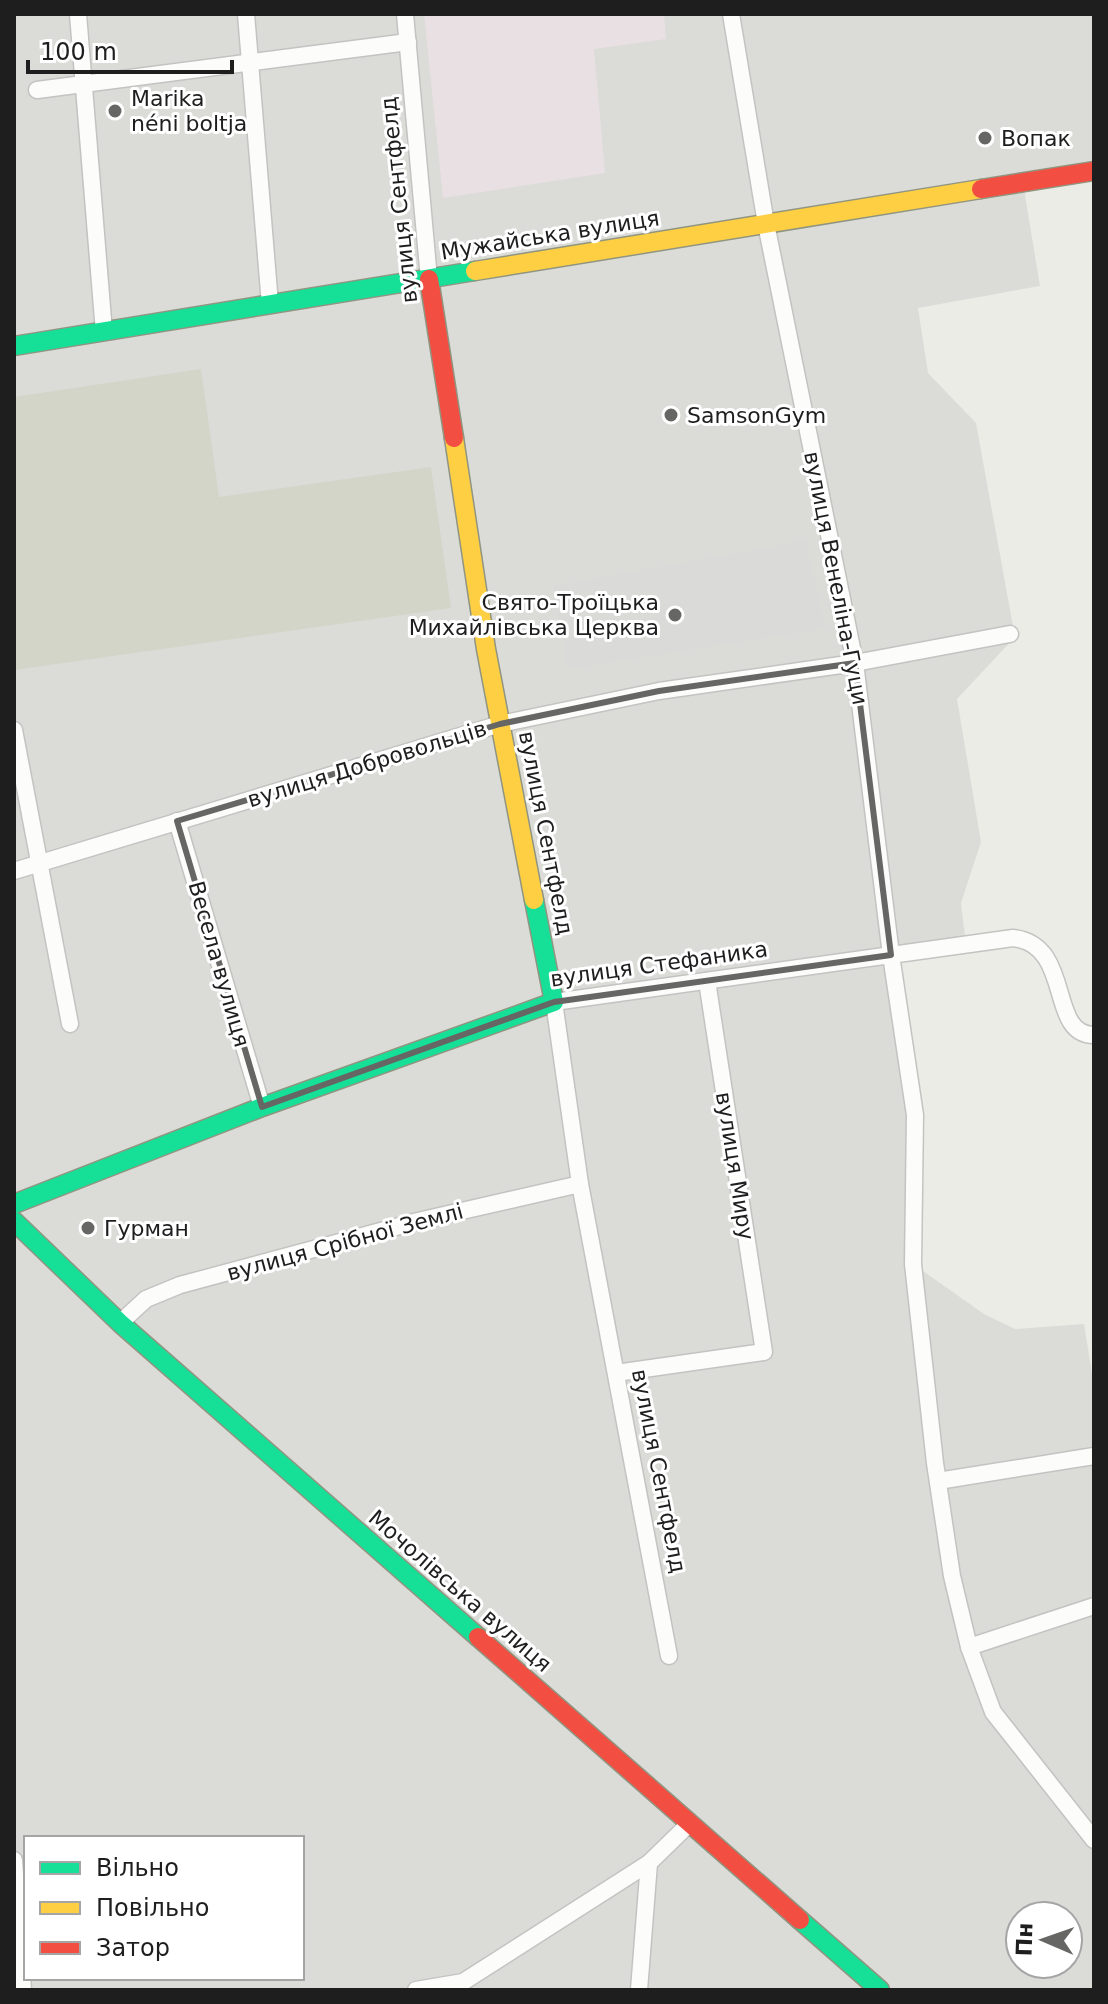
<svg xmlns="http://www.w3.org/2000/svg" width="1108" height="2004" viewBox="0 0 1108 2004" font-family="'DejaVu Sans',sans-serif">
  <rect width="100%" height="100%" fill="#ecece7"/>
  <path fill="#dbdbd8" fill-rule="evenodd" d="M14,14H1094V171L1023,183L1040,286L918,308L928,373L976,423L1015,637L957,699L981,842L961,903L966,945L891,955L915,1115L913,1264L984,1314L1015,1329L1084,1324L1094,1386V1990H14ZM26,1838H302V1978H26ZM1020,1916H1068V1964H1020Z"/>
  <path fill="#e9e0e4" d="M424,14H664L666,39L594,49L605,173L443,198Z"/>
  <path fill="#dadad8" d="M805,541L826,628L567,669L554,586Z"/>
  <path fill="#d3d5c9" d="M201,369L219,497L431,467L451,608L14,670V397Z"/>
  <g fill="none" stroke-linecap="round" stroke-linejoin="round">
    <defs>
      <g id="street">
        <path d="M78,14L104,332"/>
        <path d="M246,14L270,304"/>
        <path d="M405,14L429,279"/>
        <path d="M731,14L766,224L855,663L891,955L915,1115L913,1264L935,1463L952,1576L969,1647L993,1712L1094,1840"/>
        <path d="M37,90L408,42"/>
        <path d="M14,730L70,1024"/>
        <path d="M177,821L262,1107"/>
        <path d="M14,871L500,724L659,691L855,663L1010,634"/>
        <path d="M120,1323L146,1299L180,1285L418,1221L580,1184"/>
        <path d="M616,1373L764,1352L707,981"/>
        <path d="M938,1481L1094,1456"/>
        <path d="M969,1647L1094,1606"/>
        <path d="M669,1656L580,1184L554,1002L1013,938C1074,945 1047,1035 1094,1035"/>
        <path d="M14,1860L23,1990"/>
        <path d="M416,1990L463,1982L649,1863L689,1824"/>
        <path d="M639,1990L649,1863"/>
      </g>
      <g id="fast">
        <path d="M14,346L475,271"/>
        <path d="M14,1204L262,1107L554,1002L534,900"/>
        <path d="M14,1221L120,1323L478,1637"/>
        <path d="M800,1920L880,1990"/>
      </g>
      <g id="slow">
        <path d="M475,271L981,189"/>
        <path d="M454,438L486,649L534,900"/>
      </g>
      <g id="jam">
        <path d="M981,189L1094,171"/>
        <path d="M429,279L454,438"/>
        <path d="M478,1637L800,1920"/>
      </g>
    </defs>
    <use href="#street" stroke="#c3c3c1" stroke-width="19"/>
    <use href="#fast" stroke="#909580" stroke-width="21"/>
    <use href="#slow" stroke="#909580" stroke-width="21"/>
    <use href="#jam" stroke="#909580" stroke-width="21"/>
    <use href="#street" stroke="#fcfcfb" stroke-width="16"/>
    <use href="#fast" stroke="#16e098" stroke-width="18"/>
    <use href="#slow" stroke="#ffcf43" stroke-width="18"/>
    <use href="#jam" stroke="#f24e42" stroke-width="18"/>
  </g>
  <path fill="none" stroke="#666664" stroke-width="6" stroke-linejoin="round" d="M855,663L891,955L554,1002L262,1107L177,821L500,724L659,691Z"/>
  <g fill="#666664" stroke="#fff" stroke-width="3">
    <circle cx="115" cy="111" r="8"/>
    <circle cx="985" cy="138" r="8"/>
    <circle cx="671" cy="415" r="8"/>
    <circle cx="675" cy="615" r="8"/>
    <circle cx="88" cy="1228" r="8"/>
  </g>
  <g text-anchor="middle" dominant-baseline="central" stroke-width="6" stroke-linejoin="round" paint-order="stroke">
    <g font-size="22" fill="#1e1e1e" stroke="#fff" text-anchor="start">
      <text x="131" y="98">Marika<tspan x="131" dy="25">néni boltja</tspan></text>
      <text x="1001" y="138">Вопак</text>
      <text x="687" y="415">SamsonGym</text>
      <text x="659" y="602" text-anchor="end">Свято-Троїцька<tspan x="659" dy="25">Михайлівська Церква</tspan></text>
      <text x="104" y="1228">Гурман</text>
    </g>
    <g font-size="22" fill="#1e1e1e" stroke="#fff">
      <text transform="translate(399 200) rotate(-96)">вулиця Сентфелд</text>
      <text transform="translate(550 235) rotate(-9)">Мужайська вулиця</text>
      <text transform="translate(836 578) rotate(79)">вулиця Венеліна-Гуци</text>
      <text transform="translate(367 764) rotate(-17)">вулиця Добровольців</text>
      <text transform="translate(546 833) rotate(79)">вулиця Сентфелд</text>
      <text transform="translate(219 964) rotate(74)">Весела вулиця</text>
      <text transform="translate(659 964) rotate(-8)">вулиця Стефаника</text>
      <text transform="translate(735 1166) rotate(81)">вулиця Миру</text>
      <text transform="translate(345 1242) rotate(-15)">вулиця Срібної Землі</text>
      <text transform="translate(659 1471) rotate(79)">вулиця Сентфелд</text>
      <text transform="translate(460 1591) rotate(41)">Мочолівська вулиця</text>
    </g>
  </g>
  <rect width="1108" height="2004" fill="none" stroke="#1e1e1e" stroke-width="32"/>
  <rect x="24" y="1836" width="280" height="144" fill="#ffffff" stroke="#a5a5a5" stroke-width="2"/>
  <rect x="40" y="1862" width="40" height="12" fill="#16e098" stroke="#a5a5a5" stroke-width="2"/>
  <text x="96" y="1876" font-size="24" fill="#1e1e1e">Вільно</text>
  <rect x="40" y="1902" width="40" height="12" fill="#ffcf43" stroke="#a5a5a5" stroke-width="2"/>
  <text x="96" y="1916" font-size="24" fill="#1e1e1e">Повільно</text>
  <rect x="40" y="1942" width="40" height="12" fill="#f24e42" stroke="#a5a5a5" stroke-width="2"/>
  <text x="96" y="1956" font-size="24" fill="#1e1e1e">Затор</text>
  <g transform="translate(1044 1940) rotate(272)"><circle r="38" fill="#ffffff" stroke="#a5a5a5" stroke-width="2"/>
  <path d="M0-6L14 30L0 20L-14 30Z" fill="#666664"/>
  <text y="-12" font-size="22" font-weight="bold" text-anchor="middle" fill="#1e1e1e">Пн</text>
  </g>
  <path d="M28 60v12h204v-12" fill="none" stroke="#1e1e1e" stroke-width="4"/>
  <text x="40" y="60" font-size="24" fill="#1e1e1e" stroke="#ffffff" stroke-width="6" paint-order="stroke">100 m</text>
</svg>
